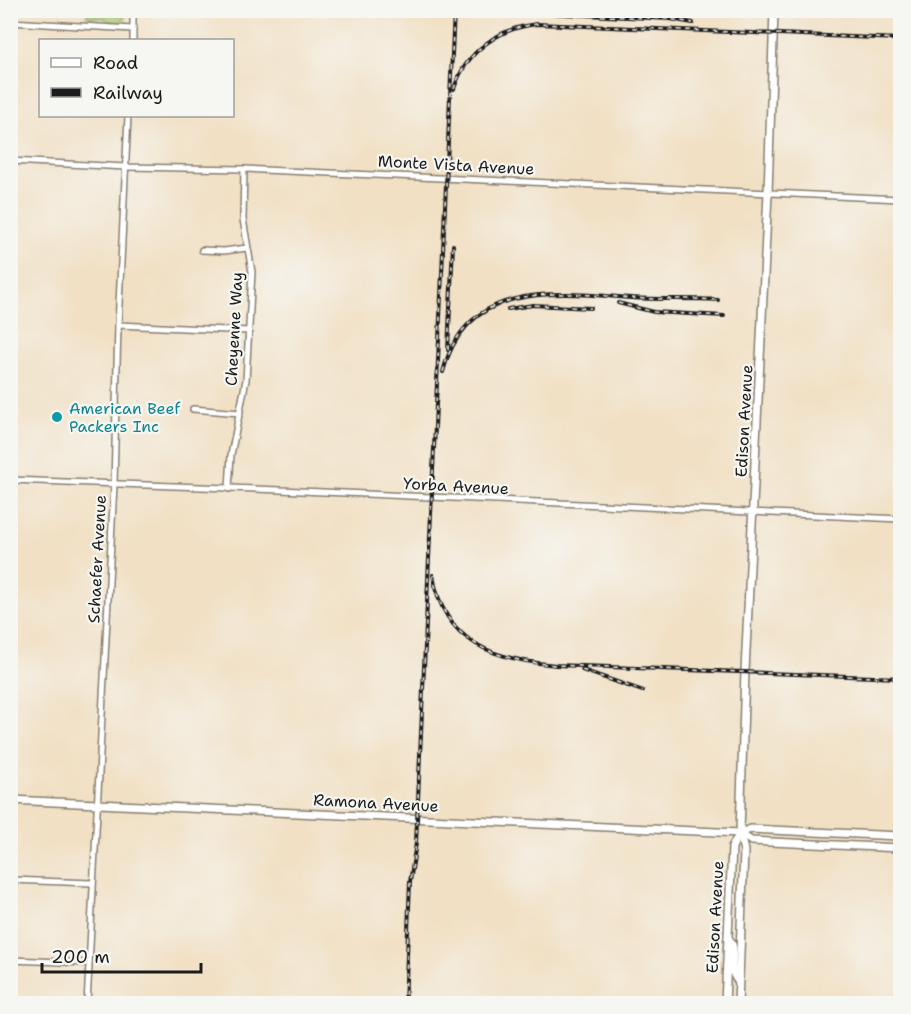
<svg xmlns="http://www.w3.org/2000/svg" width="911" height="1014" viewBox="0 0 911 1014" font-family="'Shantell Sans',sans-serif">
  <rect width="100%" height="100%" fill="#f6f6f2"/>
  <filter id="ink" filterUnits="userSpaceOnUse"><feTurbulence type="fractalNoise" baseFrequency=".0167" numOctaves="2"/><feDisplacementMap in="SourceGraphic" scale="12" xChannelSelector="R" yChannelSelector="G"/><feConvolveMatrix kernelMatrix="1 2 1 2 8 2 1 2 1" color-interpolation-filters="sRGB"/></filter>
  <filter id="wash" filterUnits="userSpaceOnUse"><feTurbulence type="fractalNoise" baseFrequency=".008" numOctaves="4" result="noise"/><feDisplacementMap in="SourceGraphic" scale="24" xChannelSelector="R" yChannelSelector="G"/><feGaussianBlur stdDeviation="1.35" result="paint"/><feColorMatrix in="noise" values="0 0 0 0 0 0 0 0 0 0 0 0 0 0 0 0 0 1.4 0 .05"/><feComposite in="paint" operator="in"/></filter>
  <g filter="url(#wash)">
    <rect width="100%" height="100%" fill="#f1e0c4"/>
    <path fill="#abc86f" stroke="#647246" stroke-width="1.5" d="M87,11H125L124,20L119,25L109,23L105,18L87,17Z"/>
  </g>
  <g filter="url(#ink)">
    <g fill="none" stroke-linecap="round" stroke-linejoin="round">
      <defs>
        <g id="minor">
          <path d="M10,22L133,29"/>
          <path d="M133,40V10"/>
          <path d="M10,161L126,167L244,169L900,199"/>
          <path d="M202,250L224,251L247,248"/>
          <path d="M118,325L249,331"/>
          <path d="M193,409L240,413"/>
          <path d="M10,480L280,490L900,519"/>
          <path d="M229,489L231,455L246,380L252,272L243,219L244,169"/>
          <path d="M10,880L92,883"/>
          <path d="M10,960L89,963"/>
          <path d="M87,1004L114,485L118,325L128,116"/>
        </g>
        <g id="major">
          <path d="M10,800L740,833L751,829L900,836"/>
          <path d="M740,833L751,841L900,848"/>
          <path d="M728,938C740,950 725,967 738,981"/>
          <path d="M725,1004L732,847L740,833"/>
          <path d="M738,1004L744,851L740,833L745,671L768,193L774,10"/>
        </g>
      </defs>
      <use href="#minor" stroke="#867e70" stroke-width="8"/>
      <use href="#major" stroke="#867e70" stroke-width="10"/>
      <use href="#minor" stroke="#fff" stroke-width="5"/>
      <use href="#major" stroke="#fff" stroke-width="7"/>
      <defs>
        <g id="rail">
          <path d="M529,10L543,13L670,19L693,23"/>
          <path d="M454,89C466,51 499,28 537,24L900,39"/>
          <path d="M618,303L654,312L724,316"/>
          <path d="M508,309L533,305L591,308"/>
          <path d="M448,350L453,245"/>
          <path d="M443,372C466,280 557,292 631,298C660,300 689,298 718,300"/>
          <path d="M433,575C443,643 495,660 556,665L900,678"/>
          <path d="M582,670L643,691"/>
          <path d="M405,1004L410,882L416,843L454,10"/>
        </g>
      </defs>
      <use href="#rail" stroke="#1c1c1c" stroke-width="4"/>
      <use href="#rail" stroke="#f6f6f2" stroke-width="1.5" stroke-dasharray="4.5" stroke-linecap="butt"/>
    </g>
  </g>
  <circle fill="#0f9aa8" stroke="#f6f6f2" stroke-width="2" cx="57" cy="417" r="6"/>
  <g text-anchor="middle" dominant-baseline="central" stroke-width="4.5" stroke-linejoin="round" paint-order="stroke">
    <g font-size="16" fill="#1c1c1c" stroke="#f6f6f2">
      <text transform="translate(456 165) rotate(3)">Monte Vista Avenue</text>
      <text transform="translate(234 329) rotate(-87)">Cheyenne Way</text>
      <text transform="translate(744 421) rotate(-87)">Edison Avenue</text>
      <text transform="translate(456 486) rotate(3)">Yorba Avenue</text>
      <text transform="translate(97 559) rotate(-87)">Schaefer Avenue</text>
      <text transform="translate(376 803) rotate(3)">Ramona Avenue</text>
      <text transform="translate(715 917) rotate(-87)">Edison Avenue</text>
    </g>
    <g font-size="16" fill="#0d838f" stroke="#f6f6f2" text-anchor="start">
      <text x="69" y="408">American Beef<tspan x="69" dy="18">Packers Inc</tspan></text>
    </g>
  </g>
  <rect width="911" height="1014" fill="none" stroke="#f6f6f2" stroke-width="36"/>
  <rect x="39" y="39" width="195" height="78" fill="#f6f6f2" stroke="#9f9f9c" stroke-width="1.5"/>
  <rect x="51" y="58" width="30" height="9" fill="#ffffff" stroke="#9f9f9c" stroke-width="1.5"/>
  <text x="93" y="69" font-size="18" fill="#1c1c1c">Road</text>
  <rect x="51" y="88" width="30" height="9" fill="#1c1c1c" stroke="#9f9f9c" stroke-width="1.5"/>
  <text x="93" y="99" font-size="18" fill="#1c1c1c">Railway</text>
  <path d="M42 963v9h159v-9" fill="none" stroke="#1c1c1c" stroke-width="3"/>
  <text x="51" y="963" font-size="18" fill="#1c1c1c" stroke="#f6f6f2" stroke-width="4.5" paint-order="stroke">200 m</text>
</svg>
